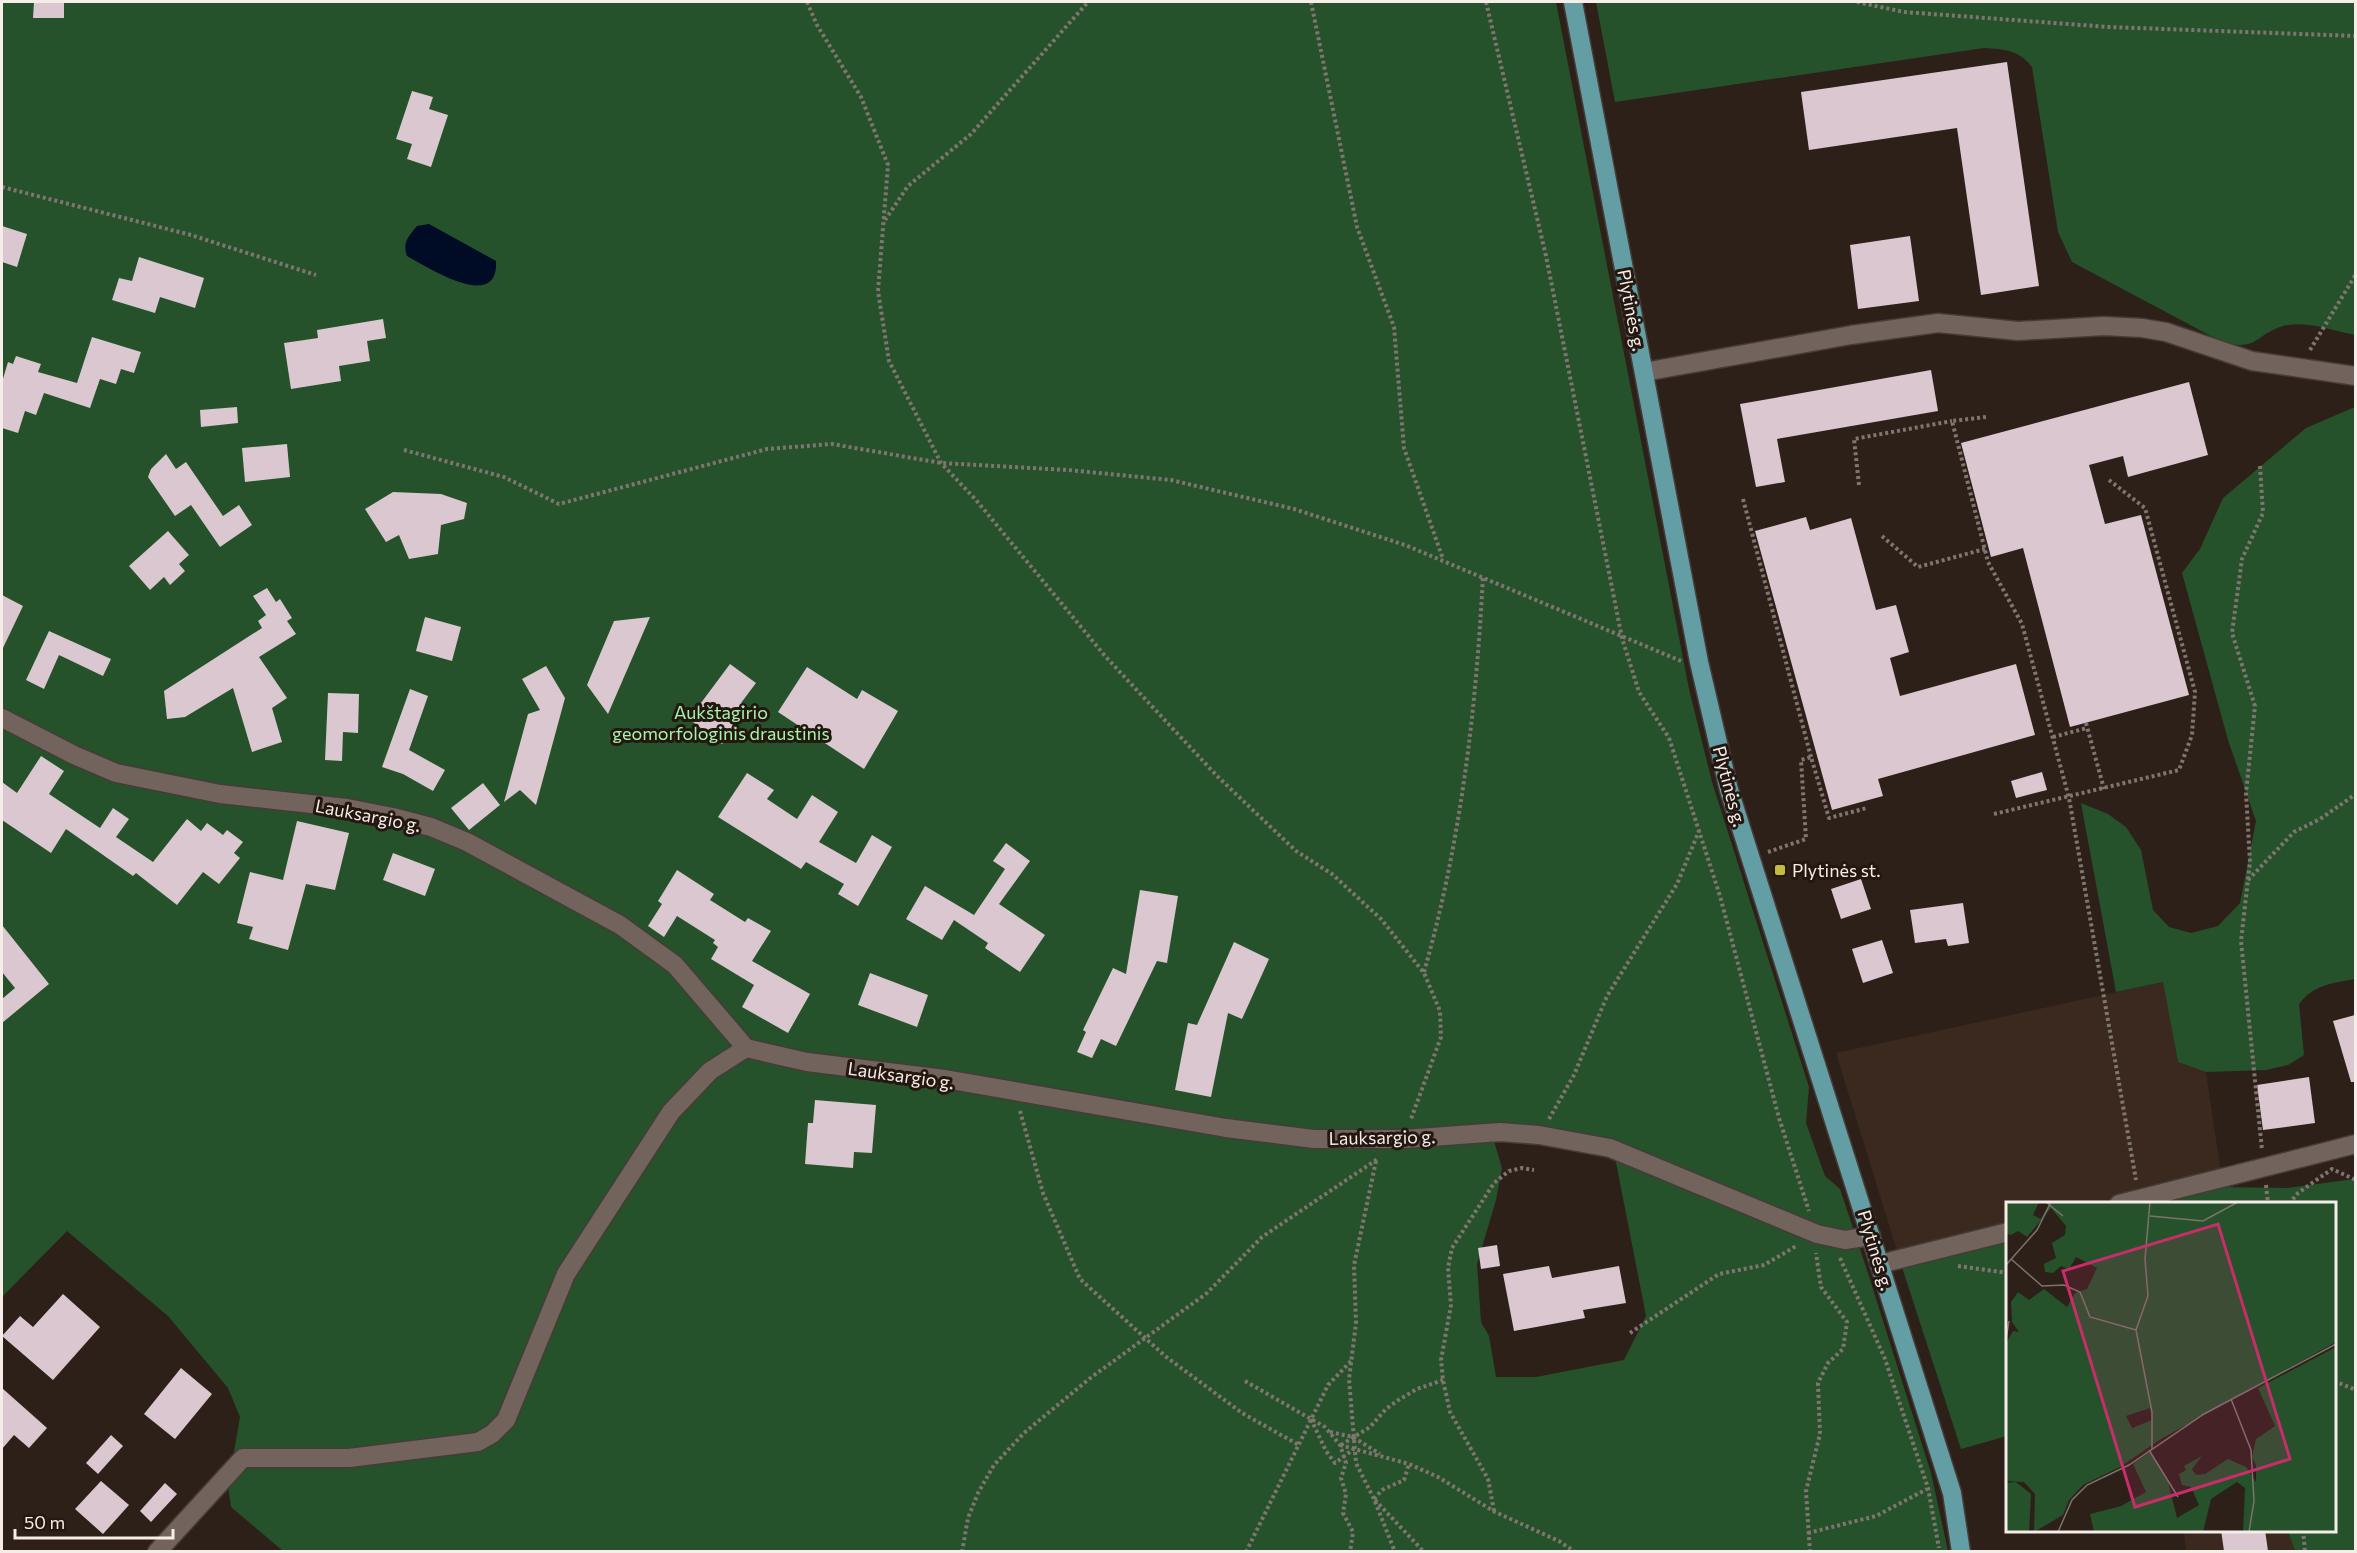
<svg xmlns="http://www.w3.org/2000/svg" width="2357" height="1553" viewBox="0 0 2357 1553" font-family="Commissioner,sans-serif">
  <rect width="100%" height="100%" fill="#2d2019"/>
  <g fill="#3b291f">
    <path d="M2163,982L2178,1062L2206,1072L2223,1187L2153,1203L2008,1204L2007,1238L1901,1264L1836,1053Z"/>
    <path d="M2184,1531H2288L2295,1551H2186Z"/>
  </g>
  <g fill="#25522b" fill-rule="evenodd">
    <path d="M2,2H1556L1689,689L1712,782L1809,1087L1806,1123L1825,1176L1840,1189L1866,1267L1931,1473L1948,1551H283L231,1507L228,1486L240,1417L228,1388L168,1316L67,1231L2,1297ZM1494,1141L1535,1143L1615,1157L1646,1316L1624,1360L1536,1377H1496L1489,1336L1481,1322L1477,1264L1496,1200L1502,1168Z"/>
    <path d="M1596,2H2355V335C2333,331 2303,319 2280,327C2253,337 2258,350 2224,343L2072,262L2058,232L2032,67C2019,50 2004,49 1984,48L1615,102Z"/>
    <path d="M2355,407V979C2332,983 2313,985 2299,1004L2304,1055L2288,1065L2266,1070L2206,1072L2178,1062L2163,982L2116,992L2081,803L2108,814L2126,827L2141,850L2153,910L2169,927L2191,933L2218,926L2240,903L2256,821L2228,740L2182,573L2200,549L2223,498L2306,428Z"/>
    <path d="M2355,1179V1551H2295L2288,1531L2334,1530V1204H2153L2223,1187L2287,1188Z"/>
    <path d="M2007,1238V1436L1961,1449L1901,1264Z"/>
  </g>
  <path fill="#000b25" d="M429,224L496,261C499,314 426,266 407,256C402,242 409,236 417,226Z"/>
  <g fill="#dac7cf">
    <path d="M34,2H64V18H33Z"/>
    <path d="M2007,62L2039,286L1981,295L1957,128L1809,150L1801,92Z"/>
    <path d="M412,91L433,97L429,109L448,115L431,167L407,159L412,144L396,139Z"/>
    <path d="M2,226L27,234L17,267L2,262Z"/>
    <path d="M1910,236L1919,301L1858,309L1850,245Z"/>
    <path d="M139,257L204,278L195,308L160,297L155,313L112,300L119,278L132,281Z"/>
    <path d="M383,319L386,338L367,341L370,361L339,366L341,381L291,389L284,343L318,338L317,330Z"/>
    <path d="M92,337L141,352L134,373L121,369L116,384L100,379L90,408L44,393L36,415L25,411L18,433L2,428V382L8,362L13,364L16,356L41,364L38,372L77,383Z"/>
    <path d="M1931,370L1938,411L1777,439L1785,482L1756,487L1740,404Z"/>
    <path d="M2189,382L2208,455L2128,477L2123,456L2089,465L2105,524L2141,515L2189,695L2070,727L2023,548L1991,557L1961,443Z"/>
    <path d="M237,407L238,423L201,427L200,410Z"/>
    <path d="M287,444L290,477L245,482L242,448Z"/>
    <path d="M166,454L176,469L186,462L223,516L239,505L252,525L220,547L191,505L175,516L148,477L151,469Z"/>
    <path d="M393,492L441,494L467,503L464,519L441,525L438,554L409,559L399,535L386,542L365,509Z"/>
    <path d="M1806,517L1810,530L1851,518L1876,610L1896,605L1909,652L1890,658L1900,696L2016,664L2035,735L1878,779L1883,796L1832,810L1755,531Z"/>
    <path d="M168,531L189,555L179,564L185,571L170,585L164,577L150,590L129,566Z"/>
    <path d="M267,588L276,602L280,599L292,618L287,621L296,634L259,657L287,698L272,708L282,742L252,752L233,688L185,717L167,719L164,691L262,628L258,621L266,615L253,596Z"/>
    <path d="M2,595L23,606L2,650Z"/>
    <path d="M425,617L461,627L452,661L416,651Z"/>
    <path d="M650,617L608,714L587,685L614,621Z"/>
    <path d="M49,631L111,659L103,676L59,655L44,689L26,680Z"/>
    <path d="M730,664L756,683L741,703L749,708L722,744L689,719Z"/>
    <path d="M546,666L565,698L536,805L520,790L504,802L528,714L540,710L522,679Z"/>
    <path d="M807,667L857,699L862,690L898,711L864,769L778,712Z"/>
    <path d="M410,689L428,696L409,750L445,770L433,791L403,774L382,767Z"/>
    <path d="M328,693L359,694L358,733L343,732L342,761L325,760Z"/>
    <path d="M41,756L64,771L49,794L100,828L113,808L129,819L116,837L153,862L187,819L201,831L207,823L223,835L227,830L243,842L234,853L240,858L219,884L203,872L177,905L136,873L133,876L66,829L51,853L2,820V782L17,793Z"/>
    <path d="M2042,772L2047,790L2016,798L2011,781Z"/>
    <path d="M747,773L774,790L767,799L797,819L812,795L838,812L819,842L856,863L872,835L892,847L858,906L838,894L844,884L806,862L801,869L718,817Z"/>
    <path d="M483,783L500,805L469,830L451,808Z"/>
    <path d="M297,821L349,833L335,890L306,884L288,950L249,939L253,927L237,923L250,872L283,880Z"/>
    <path d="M1006,843L1030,861L999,904L1045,935L1020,972L985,948L988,943L954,920L942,940L906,919L925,886L974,915L1005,869L993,861Z"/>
    <path d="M393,853L435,869L425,896L383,880Z"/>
    <path d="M677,870L714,894L710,900L745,922L748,918L771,931L752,961L810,994L788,1033L742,1007L754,985L711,959L718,947L713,943L715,940L677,916L664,937L648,926L662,904L658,901Z"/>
    <path d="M1861,879L1871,909L1841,919L1831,889Z"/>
    <path d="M1140,890L1178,896L1167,963L1157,961L1116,1046L1101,1039L1092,1058L1077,1052L1086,1032L1083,1030L1113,968L1126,974Z"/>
    <path d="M1963,903L1969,943L1948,946L1946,939L1915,943L1910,910Z"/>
    <path d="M2,925L49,984L2,1023V999L15,988L2,972Z"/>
    <path d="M1882,940L1893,973L1863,983L1852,949Z"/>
    <path d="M1234,942L1269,959L1242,1019L1228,1013L1211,1097L1175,1090L1188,1023L1197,1025Z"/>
    <path d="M870,973L928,995L917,1027L858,1005Z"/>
    <path d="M2355,1015V1082H2351L2333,1021Z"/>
    <path d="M2309,1077L2315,1123L2263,1130L2257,1085Z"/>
    <path d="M815,1100L876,1105L872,1153L854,1152L853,1168L805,1164L808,1123H813Z"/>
    <path d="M1497,1245L1500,1266L1481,1269L1478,1248Z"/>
    <path d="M1549,1266L1552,1278L1619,1266L1626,1303L1583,1310L1585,1318L1514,1331L1503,1274Z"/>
    <path d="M63,1294L100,1327L53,1380L2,1336L20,1316L33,1327Z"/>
    <path d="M181,1368L212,1394L175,1439L144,1414Z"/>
    <path d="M2,1388L47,1428L29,1448L14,1435L2,1449Z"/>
    <path d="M111,1435L123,1446L98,1474L86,1463Z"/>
    <path d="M101,1481L129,1505L103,1534L75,1509Z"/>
    <path d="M165,1483L177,1494L151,1522L140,1511Z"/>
    <path d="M2221,1530H2265L2268,1551H2224Z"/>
  </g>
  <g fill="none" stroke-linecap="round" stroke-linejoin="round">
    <defs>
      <g id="minor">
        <path d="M1644,372L1851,335L1938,323L2018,331L2104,326L2142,328L2166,332L2252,361L2356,376"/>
        <path d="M2,718L74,755L116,773L220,794L347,808L393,817L431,827L467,842L620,925L675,965L746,1048L807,1062L945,1079L1226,1128L1314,1139H1404L1500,1132L1539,1135L1610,1148L1817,1234L1845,1240L1871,1236"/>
        <path d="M2119,1204L2356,1144"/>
        <path d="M1880,1264L2008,1232"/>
        <path d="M157,1552L243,1458H349L478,1442L492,1434L506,1420L566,1274L671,1112L710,1071L746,1048"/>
      </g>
      <path id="major" d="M1573,2L1699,662L1729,790L1952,1493L1961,1552"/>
    </defs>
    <use href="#minor" stroke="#463c37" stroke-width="21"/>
    <use href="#major" stroke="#463c37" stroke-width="21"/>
    <g stroke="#80756f" stroke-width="4" stroke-dasharray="3 3" stroke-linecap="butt">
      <path d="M807,2L817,25L861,97L888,165L878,291L889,361L941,463L976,500L1105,656L1217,776L1296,851L1332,874L1381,919L1424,973L1440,1011L1441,1037L1411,1119"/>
      <path d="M1311,2L1357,227L1394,327L1404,448L1443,559"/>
      <path d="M1486,2L1546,256L1622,638L1639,692L1669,738L1720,896L1779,1118L1809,1211"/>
      <path d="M1857,2L1904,12L2109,27L2356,36"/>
      <path d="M2,187L191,235L316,275"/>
      <path d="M885,220L908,186L971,134L1088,2"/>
      <path d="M2310,350L2356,274"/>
      <path d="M1986,417L1952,421L1988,562L2022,624L2069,798L2136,1180"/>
      <path d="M404,450L504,477L559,504L767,449L832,444L941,463L1068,470L1171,480L1294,509L1405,545L1681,661"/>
      <path d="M2260,466L2263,513L2242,559L2232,633L2255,706L2246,793L2250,862L2241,941L2262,1150"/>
      <path d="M1859,485L1854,439L1952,421"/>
      <path d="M1743,499L1811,757"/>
      <path d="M1882,536L1918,567L1985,549"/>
      <path d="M2086,723L2104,789"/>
      <path d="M2053,737L2087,728"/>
      <path d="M1994,814L2179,770L2192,735L2195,692L2145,508L2109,480"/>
      <path d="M1768,852L1806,839L1801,760L1811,757L1829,818L1867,808"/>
      <path d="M2248,880L2294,832L2320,819L2356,794"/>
      <path d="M1424,972C1461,842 1476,710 1483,576"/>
      <path d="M1020,1111L1043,1193L1080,1279L1165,1356L1242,1413L1299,1445"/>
      <path d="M1549,1119L1574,1075L1607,996L1677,884L1699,831"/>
      <path d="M1376,1161L1354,1265L1356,1323L1349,1379L1356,1463L1374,1499L1395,1552"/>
      <path d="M2266,1185L2268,1204"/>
      <path d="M2289,1204L2298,1193L2332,1169L2356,1180"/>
      <path d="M1840,1258L1885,1359L1928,1488L1939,1548"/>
      <path d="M1958,1266L2008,1273"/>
      <path d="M1630,1333L1719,1274L1764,1265L1798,1245"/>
      <path d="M1245,1381L1325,1427L1340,1445L1346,1463L1341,1478L1346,1494L1343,1513L1353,1532L1350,1552"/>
      <path d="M2334,1381L2356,1390"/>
      <path d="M1311,1419L1326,1451L1335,1463L1354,1449"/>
      <path d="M1330,1432L1353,1437L1380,1454"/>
      <path d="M1340,1445L1409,1464L1438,1477L1495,1512L1559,1541L1575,1552"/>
      <path d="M1341,1445L1370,1427L1386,1409L1400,1399L1417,1389L1443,1380"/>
      <path d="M1374,1499L1382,1490L1404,1480L1409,1464"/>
      <path d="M1375,1500L1424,1552"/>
      <path d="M1494,1511L1488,1479L1450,1412L1443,1380L1441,1360L1451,1305L1448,1268L1452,1248L1494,1183L1509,1171L1522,1168L1534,1170"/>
      <path d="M2303,1530L2305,1552"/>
      <path d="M1808,1533L1876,1516L1927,1489"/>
      <path d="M962,1552L968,1518L978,1493L994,1465L1024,1433L1089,1379L1207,1293L1262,1237L1379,1158"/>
      <path d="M1246,1552L1328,1385L1353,1359"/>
      <path d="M1810,1552L1806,1491L1820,1434L1818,1383L1828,1363L1843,1349L1847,1322L1821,1287L1816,1253"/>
    </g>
    <use href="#minor" stroke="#72635c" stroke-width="18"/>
    <use href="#major" stroke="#639ea5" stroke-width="18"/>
  </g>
  <rect fill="#c4bc3e" stroke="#231710" stroke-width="2" x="1774" y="864" width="12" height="12" rx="3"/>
  <g text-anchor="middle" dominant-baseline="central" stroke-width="6" stroke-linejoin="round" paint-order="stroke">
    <g font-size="18" fill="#f6ede9" stroke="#231710">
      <text transform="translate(1632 310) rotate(79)">Plytinės g.</text>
      <text transform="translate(1730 786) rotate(75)">Plytinės g.</text>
      <text transform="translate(368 815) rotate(11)">Lauksargio g.</text>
      <text transform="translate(901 1075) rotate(8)">Lauksargio g.</text>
      <text transform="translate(1382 1137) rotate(-1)">Lauksargio g.</text>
      <text transform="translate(1876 1250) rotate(73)">Plytinės g.</text>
    </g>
    <g font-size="18" fill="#a4f5ab" stroke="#231710">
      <text x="721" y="712">Aukštagirio<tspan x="721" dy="21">geomorfologinis draustinis</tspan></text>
    </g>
    <g font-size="18" fill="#f6ede9" stroke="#231710" text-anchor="start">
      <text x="1792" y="870">Plytinės st.</text>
    </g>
  </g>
  <g transform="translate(2006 1202)">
    <rect width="330" height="330" fill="#2d2019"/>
    <path d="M0,0H33L27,13L35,17L44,0H330V140L155,237L114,265L77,283L63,298L57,313L28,330L29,292L18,280L0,279V141L7,129L13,130L6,120L5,100L12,90L23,98L38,87L61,105L69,91L81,87L91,66L70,55L63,67L55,64L47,71L39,70L38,62L50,56L46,41L59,33L60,24L45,6L21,35L12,29L5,33L0,31ZM144,206L146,218L126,226L120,214ZM330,145V330H237L239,286L231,280L205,297L197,330H88L84,312L115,304L140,290L127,262L144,250L162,280L171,316L193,303L185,285L176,283L173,272L180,268L178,264L196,254L186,267L190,273L199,272L222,257L240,265L250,280V263L246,255L250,237L269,224L252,186ZM10,280L25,292L23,330H0V281Z" fill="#25522b" fill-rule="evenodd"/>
    <path fill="none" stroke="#7d726c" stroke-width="1.5" d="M40,0L57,14M144,0L139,57L142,94L130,128L146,210V247M144,14L197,19L232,0M5,57L36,84L58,83L74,90L84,115L130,128M0,63L31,28L45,0M0,138L3,119M225,197L245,248L248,299L243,330M143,248L172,295M52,330L66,298L81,283L123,263L198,212L330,142"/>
    <path fill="#c72d69" fill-opacity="0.15" stroke="#c72d69" stroke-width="3" d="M212,22L284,257L129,305L57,69Z"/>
    <rect width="330" height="330" fill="none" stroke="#f6ede9" stroke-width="3"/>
  </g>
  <rect width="2357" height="1553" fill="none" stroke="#f6ede9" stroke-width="6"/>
  <path d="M15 1529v9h158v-9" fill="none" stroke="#f6ede9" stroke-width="3"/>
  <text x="24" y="1529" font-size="18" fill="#f6ede9" stroke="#231710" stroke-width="4.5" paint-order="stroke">50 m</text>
</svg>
